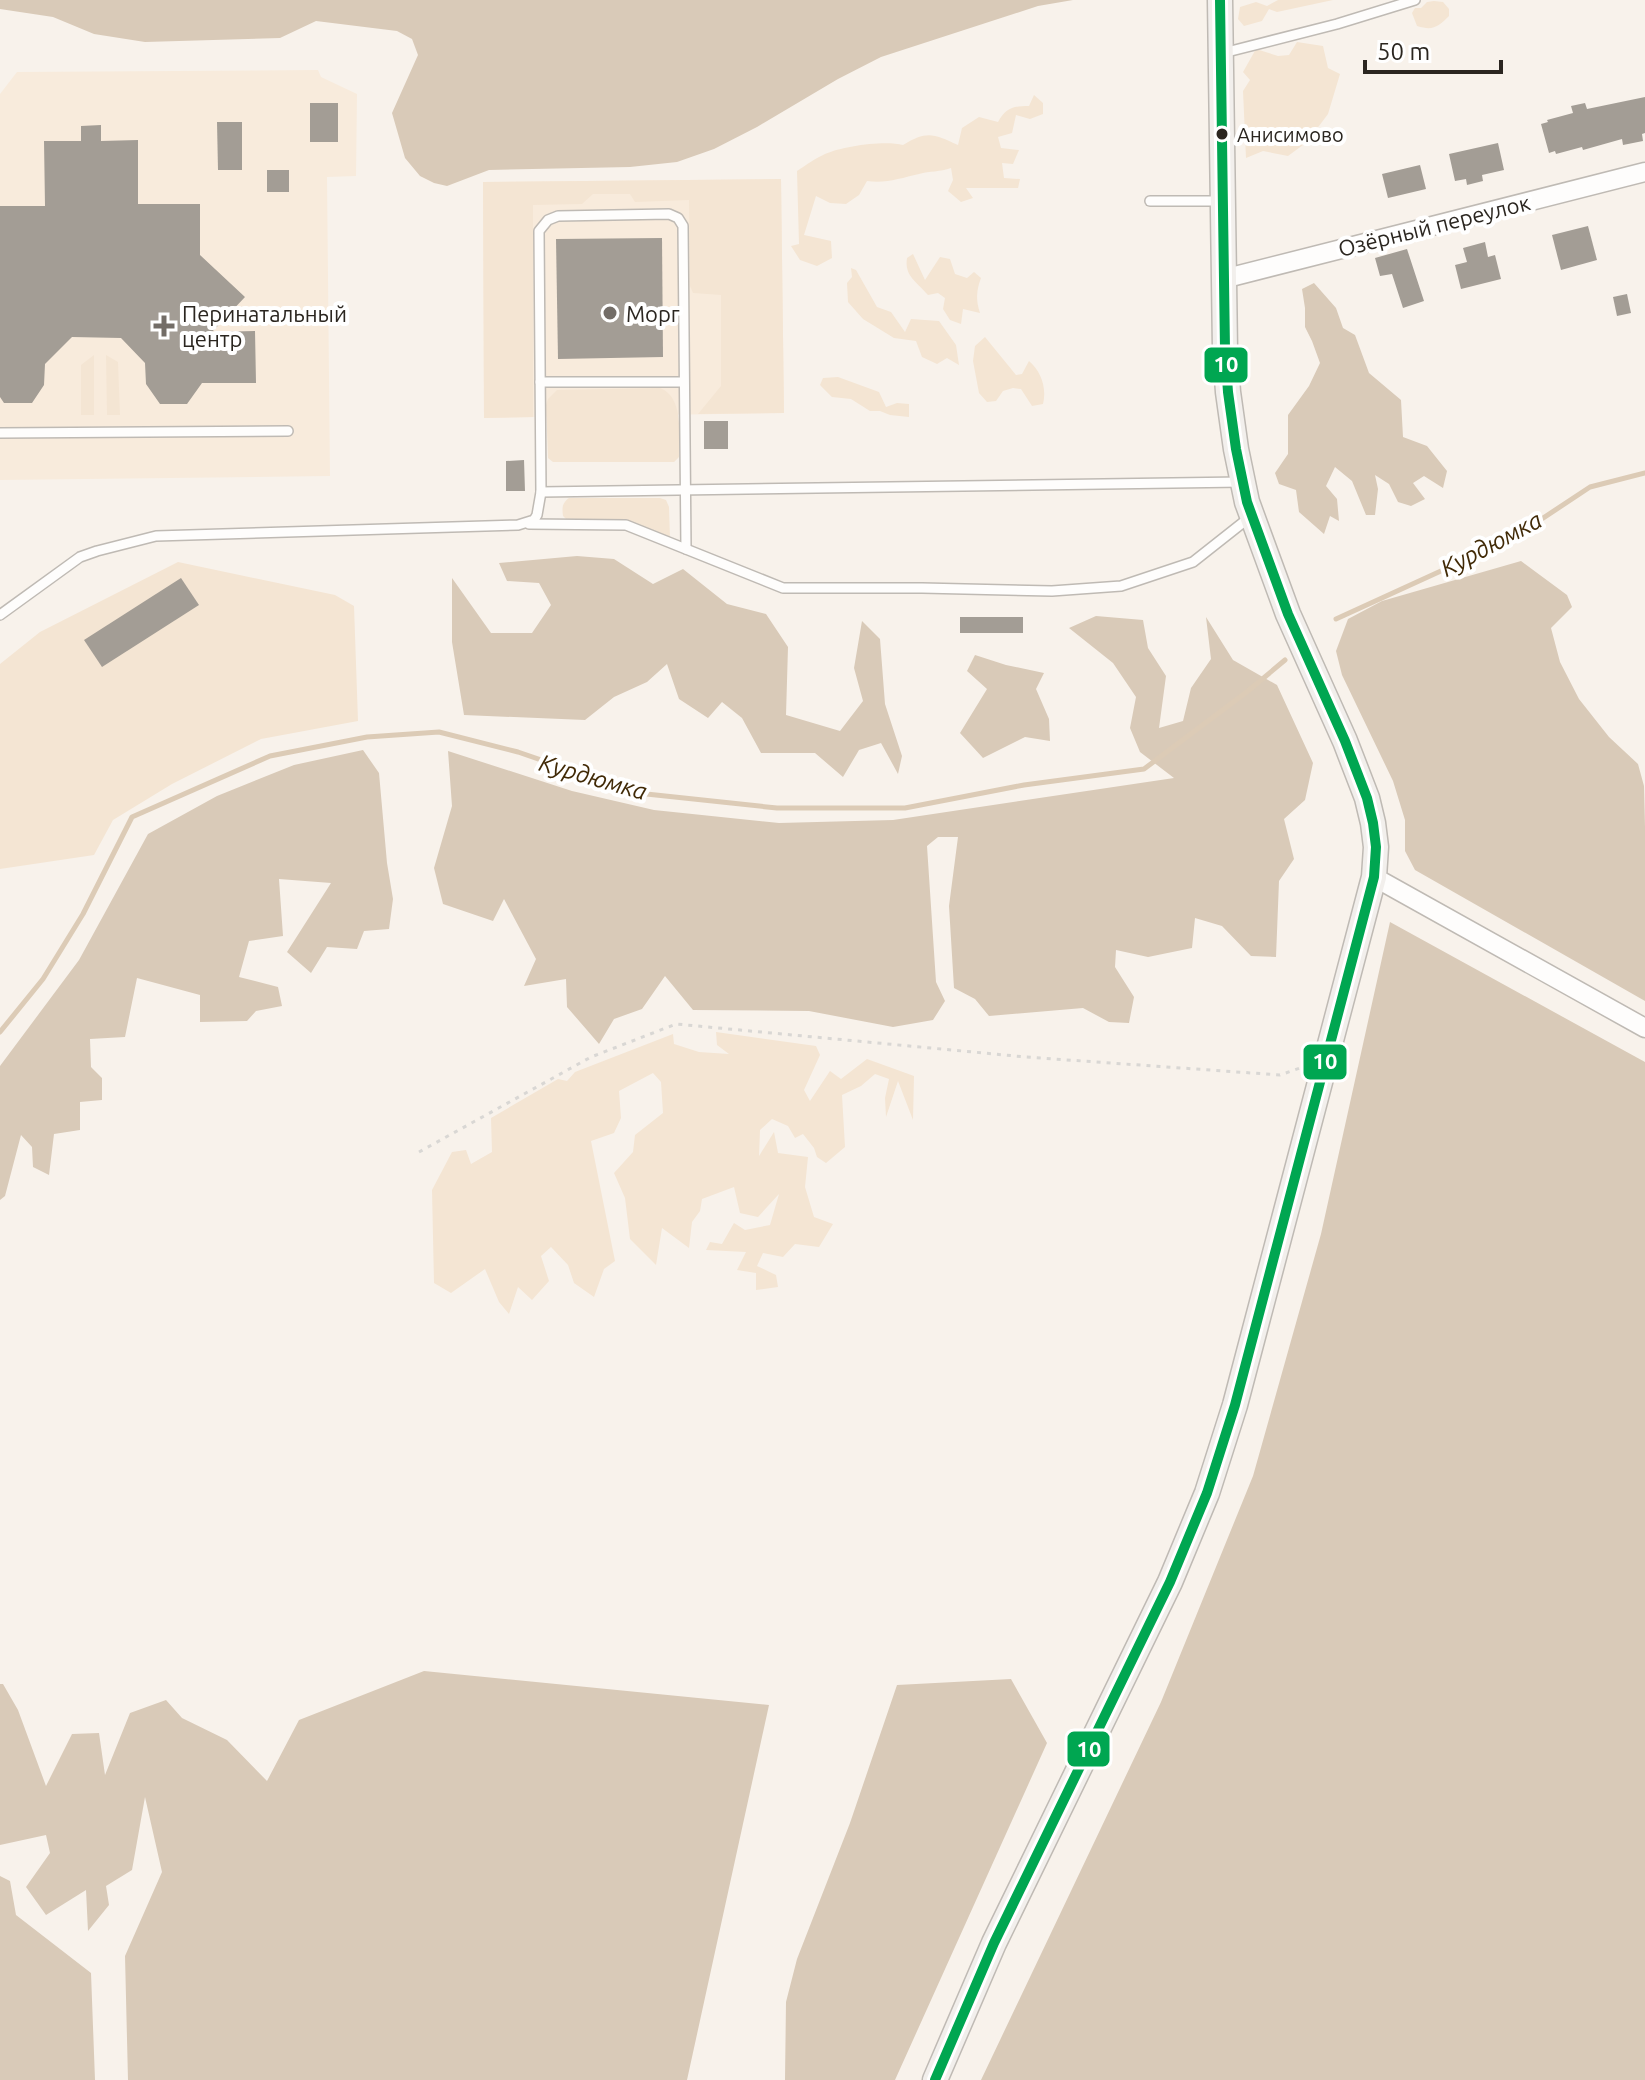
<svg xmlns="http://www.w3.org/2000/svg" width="1645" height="2080" viewBox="0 0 1645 2080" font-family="Ubuntu,sans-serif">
  <rect width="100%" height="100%" fill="#f8f2eb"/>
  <g fill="#f8ebdc">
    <path d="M318,70L321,77L357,94L356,176L327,177L330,476L0,480V94L17,72Z"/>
    <path d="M781,179L784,413L484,418L483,182Z"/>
  </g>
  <g fill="#f4e5d3">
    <path d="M1278,0H1333L1277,12L1269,9L1262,21L1244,26L1238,19L1240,7L1256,2L1267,6Z"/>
    <path d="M1434,1L1443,2L1449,9V16C1438,27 1433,31 1417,26L1412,13L1415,8H1421L1427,2Z"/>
    <path d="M1297,42L1323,46L1328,68L1340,74L1328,114L1307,142L1288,156L1263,151L1246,158L1243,91L1250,80L1243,72L1256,49L1278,56L1289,55Z"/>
    <path d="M1034,95L1043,103V114L1030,119L1016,115L1012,133L998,137L1001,148L1019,150L1013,164L1002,163L1004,178L1020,179L1018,188H966L973,198L961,202L948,191L953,180L951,168C940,172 930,171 919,174C901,178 885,184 867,181L859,195L846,204L830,203L816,196L804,235L831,241L832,258L817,266L800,260L791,246L799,244L797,171C806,165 816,158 825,154C843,146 885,140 903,145C927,130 934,134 958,145L962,128L979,117L998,122C1006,108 1013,106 1029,106Z"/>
    <path d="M781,179L784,413L698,414L721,386V295L693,293L690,286L689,200L635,202L630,194H593L582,204L533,205V417L484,418L483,182Z"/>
    <path d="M913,254L925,280L940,257L950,259L955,274L967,278L974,272L981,278C976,291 976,301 980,313L963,309L961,324L950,320L943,309L945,298L938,293L928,295C917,282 904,276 907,258Z"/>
    <path d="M851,268L856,270L877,307L891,312L905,332L911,319L939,321L956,345L959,365L947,358L937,364L922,357L916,341L894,338L863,319L848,302L847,283L852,277Z"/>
    <path d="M985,337L1016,375L1022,374L1029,361C1041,371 1047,388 1043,404L1032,406L1021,389L1013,388L1003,391L996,401L987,402L979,393L973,361L975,346Z"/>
    <path d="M94,355V415H81V365Z"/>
    <path d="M106,355L118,362L120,415H107Z"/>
    <path d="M838,377L879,392L886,407L897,403L909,404V417L890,415L880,411H870L851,399L832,397L820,385L823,378Z"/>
    <path d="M660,388C684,397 679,435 679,457L674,462H553L548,458L546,405L548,399L557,390Z"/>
    <path d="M569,498H660L666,500L669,507L670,538L625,519L567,520L563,516C562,508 562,503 569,498Z"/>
    <path d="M178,562L335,595L354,606L358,721L261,739L172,784L113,820L94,855L0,869V664L40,632Z"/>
    <path d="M716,1032L816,1046L820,1055L804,1090L810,1101L830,1071L841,1079L867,1059L914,1076L913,1120L898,1081L886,1117L885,1098L889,1079L875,1074L861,1086L842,1095L845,1147L826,1163L817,1157L814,1148L803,1134L795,1138L788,1126L772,1119L760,1130L759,1156L774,1132L778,1153L808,1157L805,1187L814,1217L833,1224L819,1247L795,1244L783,1257L763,1253L757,1266L776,1275L778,1287L756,1290V1273L737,1270L746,1252L706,1250L710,1242L722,1244L734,1223L745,1230L770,1225L779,1194L758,1217L740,1213L734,1187L702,1199L700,1211L692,1222L689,1248L662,1228L656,1265L630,1239L625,1198L614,1173L633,1152L635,1135L663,1113L661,1082L653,1073L619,1091L621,1118L614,1133L591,1141L615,1261L604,1269L594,1297L574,1283L568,1265L551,1247L541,1256L549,1281L532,1300L518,1287L509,1314L499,1302L485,1269L451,1293L434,1283L432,1190L452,1152L466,1150L471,1164L492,1152L491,1118L558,1079L567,1081L575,1072L673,1034L674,1044L699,1052L729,1054L717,1045Z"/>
  </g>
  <g fill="#d9cab8">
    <path d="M0,0H1073L1038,6L881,57L838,79L757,127L714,149L677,162L630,167L489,170L447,186L434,183L420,176L405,158L392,113L418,55L412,39L397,31L316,21L280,38L145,42L94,34L53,17L0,9Z"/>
    <path d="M1314,283L1336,308L1343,328L1355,335L1369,373L1401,400L1403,437L1427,446L1447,471L1443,488L1424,476L1413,483L1425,499L1411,506L1398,502L1389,484L1375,475L1378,489L1375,515H1366L1352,481L1335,467L1326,486L1337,499L1339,521L1330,516L1324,534L1299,512L1296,490L1279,484L1275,473L1288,454V415L1309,386L1320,363L1312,341L1305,327V308L1302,289Z"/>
    <path d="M577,556L614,559L653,584L683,569L727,604L766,614L788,647L786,715L840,731L863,701L854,668L862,621L880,639L885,704L902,756L898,774L881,743L859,750L843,777L815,753H761L742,718L722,702L708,718L679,699L667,664L647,682L614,697L585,720L464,715L452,642V578L491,633H532L551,605L539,583L507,581L499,563Z"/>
    <path d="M1521,561L1567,595L1572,607L1551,628L1560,662L1579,699L1609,737L1638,764L1644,786L1645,827V1001L1415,870L1405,851V820L1393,781L1342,675L1336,651L1348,619L1382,601Z"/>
    <path d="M1096,616L1143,620L1148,648L1166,676L1159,728L1183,721L1191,688L1211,659L1206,617L1233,660L1277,685L1313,763L1305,800L1284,819L1294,859L1279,881L1276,957L1251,956L1222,926L1195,918L1192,948L1148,957L1116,950L1115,967L1134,997L1129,1023L1109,1022L1083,1008L989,1016L975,999L954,988L949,906L958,837H938L927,846L936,982L945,1001L933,1020L893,1027L809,1011L693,1010L665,976L642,1009L614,1019L599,1044L567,1007L566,979L524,986L536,959L504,899L493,921L443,904L434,868L452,806L448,751L572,791L654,810L779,823L893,820L1174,778L1140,752L1130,728L1136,697L1113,663L1069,628Z"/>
    <path d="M975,655L1006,665L1044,673L1036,689L1049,719L1050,741L1025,737L983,758L960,733L987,689L967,671Z"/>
    <path d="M363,750L379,773L387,863L393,899L389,929L364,931L357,949L327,947L311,973L287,952L331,883L279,879L283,936L249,941L239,977L278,987L282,1006L256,1011L247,1021L200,1022V995L137,978L125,1037L90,1039L91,1067L102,1078V1100L80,1102V1130L54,1134L49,1175L33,1167L32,1147L21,1135L5,1196L0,1200V1066L79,960L148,834L217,796L294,765Z"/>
    <path d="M1390,922L1645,1062V2080H981L1161,1702L1253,1476L1321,1234Z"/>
    <path d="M424,1671L769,1705L687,2080H128L125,1956L162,1872L145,1797L132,1870L106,1886L109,1905L88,1931L86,1890L46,1915L26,1887L50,1853L46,1835L0,1845V1684H3L18,1710L46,1786L72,1734L99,1733L105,1775L130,1713L166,1700L182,1718L227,1740L267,1781L299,1720Z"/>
    <path d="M1011,1679L1047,1743L895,2080H785L786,2002L797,1959L850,1823L897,1685Z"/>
    <path d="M0,1876L10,1881L16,1915L91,1973L95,2080H0Z"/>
  </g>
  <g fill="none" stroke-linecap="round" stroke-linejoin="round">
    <g stroke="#dccbb6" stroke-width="5">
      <path d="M1336,619L1513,538L1590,487L1645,473"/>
      <path d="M0,1032L43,979L83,914L132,817L270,756L367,737L439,732L518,752L637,793L777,808H905L1024,785L1144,769L1248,691L1285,660"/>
    </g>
  </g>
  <g fill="#a39d95">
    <path d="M1645,97V133L1642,134L1643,141L1623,145L1622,139L1583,150L1582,147L1556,154L1555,151L1549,153L1541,124L1548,122L1547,120L1573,113L1571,106L1585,103L1587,109Z"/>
    <rect x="310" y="103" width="28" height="39"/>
    <path d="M217,122H242V170H218Z"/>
    <path d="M101,125V141L138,140V204H200V255L245,297L212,332L255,331L256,383H202L187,404H160L146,384L145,363L121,338L72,337L45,364L44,385L32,403H4L0,397V206H45L44,141H81V126Z"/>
    <path d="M1498,143L1504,170L1482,175L1483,181L1467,185L1466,179L1455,181L1449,154Z"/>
    <path d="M1420,165L1426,189L1388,198L1382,174Z"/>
    <rect x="267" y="170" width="22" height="22"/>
    <path d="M1588,226L1597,260L1561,270L1552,235Z"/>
    <path d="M662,238L663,357L558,359L556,239Z"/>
    <path d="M1485,242L1488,257L1495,255L1501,279L1461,289L1455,265L1467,262L1463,248Z"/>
    <path d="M1407,249L1424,301L1403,308L1392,274L1380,276L1375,258Z"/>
    <path d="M1627,294L1631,313L1617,316L1613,297Z"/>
    <rect x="704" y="421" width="24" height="28"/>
    <path d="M524,460L525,491H506V461Z"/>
    <path d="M181,578L199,605L102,667L84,640Z"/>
    <rect x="960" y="617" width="63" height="16"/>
  </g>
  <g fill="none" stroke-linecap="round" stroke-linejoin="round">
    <defs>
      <g id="lane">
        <path d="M1223,53L1337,24L1415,0"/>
        <path d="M1150,201H1223"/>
        <path d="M540,382H683"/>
        <path d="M0,433L288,431"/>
        <path d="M541,492L1242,482"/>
        <path d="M529,524L626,525L783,588H922L1052,591L1121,586L1193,562L1250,517"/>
        <path d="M0,615L80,557L97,551L156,536L518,525L534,520L537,515L541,492L539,231L548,220L558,216L669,214L678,218L683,226L686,549"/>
      </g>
      <g id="street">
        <path d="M1223,279L1645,172"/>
        <path d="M1374,877L1645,1028"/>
      </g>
      <path id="secondary" d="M935,2080L994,1943L1170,1582L1207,1493L1235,1405L1374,877L1376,847L1373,823L1367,798L1345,741L1288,614L1247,502L1236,449L1228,392L1225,350L1220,0"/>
    </defs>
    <use href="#lane" stroke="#bfbab4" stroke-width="12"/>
    <use href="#street" stroke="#bfbab4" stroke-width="21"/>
    <use href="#secondary" stroke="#bfbab4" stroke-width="27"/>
    <path stroke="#d9d7d4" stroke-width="3" stroke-dasharray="4 6" stroke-linecap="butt" d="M419,1152L591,1057L676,1024L1026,1057L1280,1075L1303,1067"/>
    <use href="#lane" stroke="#fefdfc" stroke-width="9"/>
    <use href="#street" stroke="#fefdfc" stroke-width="18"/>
    <use href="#secondary" stroke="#f2efec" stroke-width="24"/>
    <defs>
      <path id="bus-1" d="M935,2080L994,1943L1170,1582L1207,1493L1235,1405L1374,877L1376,847L1373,823L1367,798L1345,741L1288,614L1247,502L1236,449L1228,392L1225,350L1220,0"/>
    </defs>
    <use href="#bus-1" stroke="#fff" stroke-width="16"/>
    <use href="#bus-1" stroke="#00a651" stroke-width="10"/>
  </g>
  <circle fill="#2b2620" stroke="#fff" stroke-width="3" cx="1222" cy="134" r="7"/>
  <g fill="#736d67" stroke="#fff" stroke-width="3">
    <circle cx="610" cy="313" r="8"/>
    <path d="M160 314h8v8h8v8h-8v8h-8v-8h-8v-8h8z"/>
  </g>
  <g text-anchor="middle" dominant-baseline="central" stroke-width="8" stroke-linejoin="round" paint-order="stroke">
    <g font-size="20" fill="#2b2620" stroke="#fff" text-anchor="start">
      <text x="1237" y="134">Анисимово</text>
    </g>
    <g font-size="22" fill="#2b2620" stroke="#fff">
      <text transform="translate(1434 225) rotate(-14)">Озёрный переулок</text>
    </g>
    <g font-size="22" fill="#2b2620" stroke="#fff" text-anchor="start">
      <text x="182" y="313">Перинатальный<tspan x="182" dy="25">центр</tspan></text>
      <text x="626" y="313">Морг</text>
    </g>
    <g font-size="24" font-style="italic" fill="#412a07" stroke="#fff">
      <text transform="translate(1491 544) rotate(-28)">Курдюмка</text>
      <text transform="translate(593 777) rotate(16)">Курдюмка</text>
    </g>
  </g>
  <g stroke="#fff" stroke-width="3">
    <rect x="1203" y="346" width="46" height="38" rx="8" fill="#00a651"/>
    <rect x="1302" y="1043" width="46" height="38" rx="8" fill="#00a651"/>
    <rect x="1066" y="1730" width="45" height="38" rx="8" fill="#00a651"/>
  </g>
  <g font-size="22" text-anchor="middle" font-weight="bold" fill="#fff">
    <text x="1226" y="372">10</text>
    <text x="1325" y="1069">10</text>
    <text x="1089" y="1757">10</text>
  </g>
  <path d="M1365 60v12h136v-12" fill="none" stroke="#2b2620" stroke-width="4"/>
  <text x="1377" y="60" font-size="24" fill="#2b2620" stroke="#ffffff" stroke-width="6" paint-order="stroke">50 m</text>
</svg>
